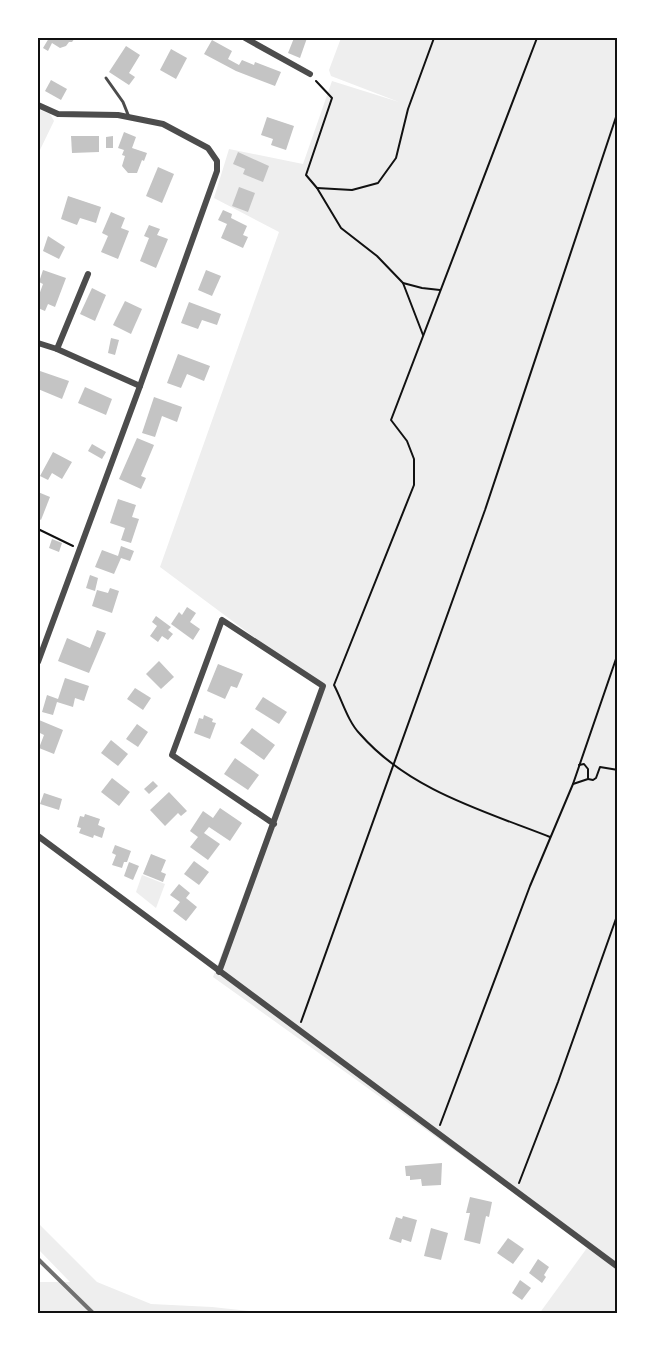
<svg xmlns="http://www.w3.org/2000/svg" width="655" height="1351" viewBox="0 0 655 1351" font-family="'Archivo Narrow',sans-serif">
  <rect width="100%" height="100%" fill="#fff"/>
  <g fill="#eee">
    <path d="M341,38H617V1267L213,977L321,687L160,567L279,232L214,198L229,149L303,164L332,81L399,102L331,76L329,70Z"/>
    <path d="M38,109L50,114L54,121L38,154Z"/>
    <path d="M142,875L165,884L156,908L136,892Z"/>
    <path d="M38,1223L97,1282L151,1304L212,1307L267,1313H38V1282H70L38,1249Z"/>
    <path d="M587,1248L617,1269L618,1313L539,1314Z"/>
  </g>
  <g fill="#c4c4c4">
    <path d="M49,38H75L72,42H69L66,46L60,48L52,43L48,51L43,48Z"/>
    <path d="M294,38H307L300,58L288,53Z"/>
    <path d="M212,40L232,51L228,59L239,65L242,60L254,65L255,62L281,72L275,86L236,71L204,54Z"/>
    <path d="M126,46L140,55L129,73L135,77L129,85L109,72Z"/>
    <path d="M171,49L187,58L176,79L160,70Z"/>
    <path d="M51,80L67,89L61,100L45,91Z"/>
    <path d="M267,117L294,126L286,150L271,145L273,139L261,135Z"/>
    <path d="M124,132L136,137L132,148L147,153L144,161L142,160L137,173H128L122,166L125,156L122,155L124,150L118,148Z"/>
    <path d="M71,136H99V152L72,153Z"/>
    <path d="M113,136V148H106V137Z"/>
    <path d="M238,152L269,166L263,182L243,174L245,169L233,164Z"/>
    <path d="M158,167L174,174L162,203L146,196Z"/>
    <path d="M239,187L255,193L248,212L232,206Z"/>
    <path d="M68,196L101,207L96,223L80,218L77,225L61,219Z"/>
    <path d="M223,210L232,214L231,218L247,226L243,235L248,237L243,248L221,238L227,224L218,220Z"/>
    <path d="M111,212L125,218L121,228L129,231L118,259L101,252L108,236L102,233Z"/>
    <path d="M149,225L160,229L157,235L168,239L156,268L140,261L149,238L144,236Z"/>
    <path d="M48,236L65,247L59,259L43,251Z"/>
    <path d="M43,270L66,278L55,307L48,304L45,311L38,308V294L39,295L43,284L39,282Z"/>
    <path d="M206,270L221,276L212,296L198,290Z"/>
    <path d="M92,288L106,295L95,321L80,314Z"/>
    <path d="M125,301L142,309L131,334L113,325Z"/>
    <path d="M189,302L221,314L217,325L202,320L198,329L181,323Z"/>
    <path d="M111,338L119,340L115,355L108,353Z"/>
    <path d="M178,354L210,366L204,381L187,374L181,388L167,383Z"/>
    <path d="M40,371L69,381L62,399L38,389V379Z"/>
    <path d="M85,387L112,399L106,415L78,403Z"/>
    <path d="M154,397L182,407L177,422L162,416L155,437L142,433Z"/>
    <path d="M137,438L154,445L141,476L146,478L141,489L119,479Z"/>
    <path d="M92,444L106,452L102,459L88,451Z"/>
    <path d="M53,452L72,462L62,479L52,473L48,480L40,476Z"/>
    <path d="M38,492L50,497L41,520L38,518Z"/>
    <path d="M118,499L136,505L132,517L139,519L131,543L121,540L125,528L110,523Z"/>
    <path d="M52,539L62,543L59,552L49,548Z"/>
    <path d="M121,546L134,551L130,561L121,558L114,574L95,567L102,550L118,556Z"/>
    <path d="M90,575L98,578L95,591L86,588Z"/>
    <path d="M110,588L119,591L112,613L92,606L97,590L108,593Z"/>
    <path d="M187,607L196,613L190,622L200,629L193,640L171,624L179,612L182,615Z"/>
    <path d="M156,616L171,627L168,630L173,634L168,640L162,636L158,642L150,636L157,626L152,622Z"/>
    <path d="M97,630L106,633L89,673L58,661L67,638L90,648Z"/>
    <path d="M159,661L174,677L161,689L146,674Z"/>
    <path d="M218,664L243,674L237,688L231,686L225,699L207,691Z"/>
    <path d="M65,678L89,686L84,701L75,698L73,707L57,702L53,715L42,712L47,695L58,699Z"/>
    <path d="M135,688L151,698L143,710L127,699Z"/>
    <path d="M263,697L287,712L279,724L255,709Z"/>
    <path d="M204,715L213,719L212,722L216,723L210,739L194,733L199,718L203,719Z"/>
    <path d="M39,720L63,730L54,754L39,748L44,735L38,732Z"/>
    <path d="M137,724L148,732L138,747L126,739Z"/>
    <path d="M252,728L275,745L264,760L240,743Z"/>
    <path d="M111,740L128,754L118,766L101,753Z"/>
    <path d="M235,758L259,775L248,790L224,774Z"/>
    <path d="M112,778L130,792L119,806L101,792Z"/>
    <path d="M153,781L158,786L149,794L144,789Z"/>
    <path d="M169,792L187,811L181,816L178,813L165,826L150,810Z"/>
    <path d="M44,793L62,799L59,810L40,804Z"/>
    <path d="M220,808L242,823L230,841L209,827L204,833L220,844L208,860L190,847L198,837L190,831L203,811L213,818Z"/>
    <path d="M85,814L100,819L98,825L105,828L102,838L94,835L93,838L79,833L81,828L77,827L80,816L84,817Z"/>
    <path d="M115,845L131,851L127,862H124L122,868L112,865L116,855L112,853Z"/>
    <path d="M151,854L166,860L161,872L166,874L163,882L143,874Z"/>
    <path d="M194,861L209,872L199,885L184,874Z"/>
    <path d="M129,862L139,866L133,880L124,876Z"/>
    <path d="M179,884L190,893L186,898L197,907L186,921L173,911L180,902L170,895Z"/>
    <path d="M442,1163L441,1185L422,1186L421,1179L410,1180V1176H406L405,1166Z"/>
    <path d="M470,1197L492,1202L489,1217L486,1216L480,1244L464,1240L470,1213H466Z"/>
    <path d="M403,1216L417,1220L411,1242L402,1239L401,1243L389,1239L396,1217L402,1219Z"/>
    <path d="M431,1228L448,1233L441,1260L424,1256Z"/>
    <path d="M508,1238L524,1249L513,1264L497,1253Z"/>
    <path d="M538,1259L549,1267L544,1275L546,1277L542,1283L529,1273Z"/>
    <path d="M520,1280L531,1288L522,1300L512,1293Z"/>
  </g>
  <g fill="none" stroke-linecap="round" stroke-linejoin="round">
    <g stroke="#111" stroke-width="2">
      <path d="M537,38L391,420L407,441L414,459V485L334,685C342,700 348,722 360,734C409,790 484,811 550,837"/>
      <path d="M316,81L332,98L306,175L317,188L341,228L377,256L403,283L423,335"/>
      <path d="M317,188L352,190L378,183L396,158L408,109L434,38"/>
      <path d="M403,283L422,288L440,290"/>
      <path d="M38,529L73,546"/>
      <path d="M588,779L593,780L596,778L600,767L618,770"/>
      <path d="M573,784L618,653"/>
      <path d="M301,1022L485,510L618,111"/>
      <path d="M440,1125L530,886L573,784L588,779V769L584,764L579,765"/>
      <path d="M519,1183L558,1082L618,913"/>
    </g>
    <path stroke="#4c4c4c" stroke-width="3" d="M106,78L123,102L129,117"/>
    <g stroke="#4c4c4c" stroke-width="6">
      <path d="M245,38L310,74"/>
      <path d="M38,105L58,114L118,115L163,124L208,148L217,161V171L140,386L38,662"/>
      <path d="M38,343L57,349L140,386"/>
      <path d="M57,349L88,274"/>
      <path d="M38,836L618,1267"/>
      <path d="M219,972L323,686L222,620L172,755L274,824"/>
    </g>
    <path stroke="#707070" stroke-width="4" d="M38,1259L94,1314"/>
  </g>
  <rect width="655" height="1351" fill="none" stroke="#ffffff" stroke-width="78"/>
  <rect x="39" y="39" width="577" height="1273" fill="none" stroke="#111" stroke-width="2"/>
</svg>
